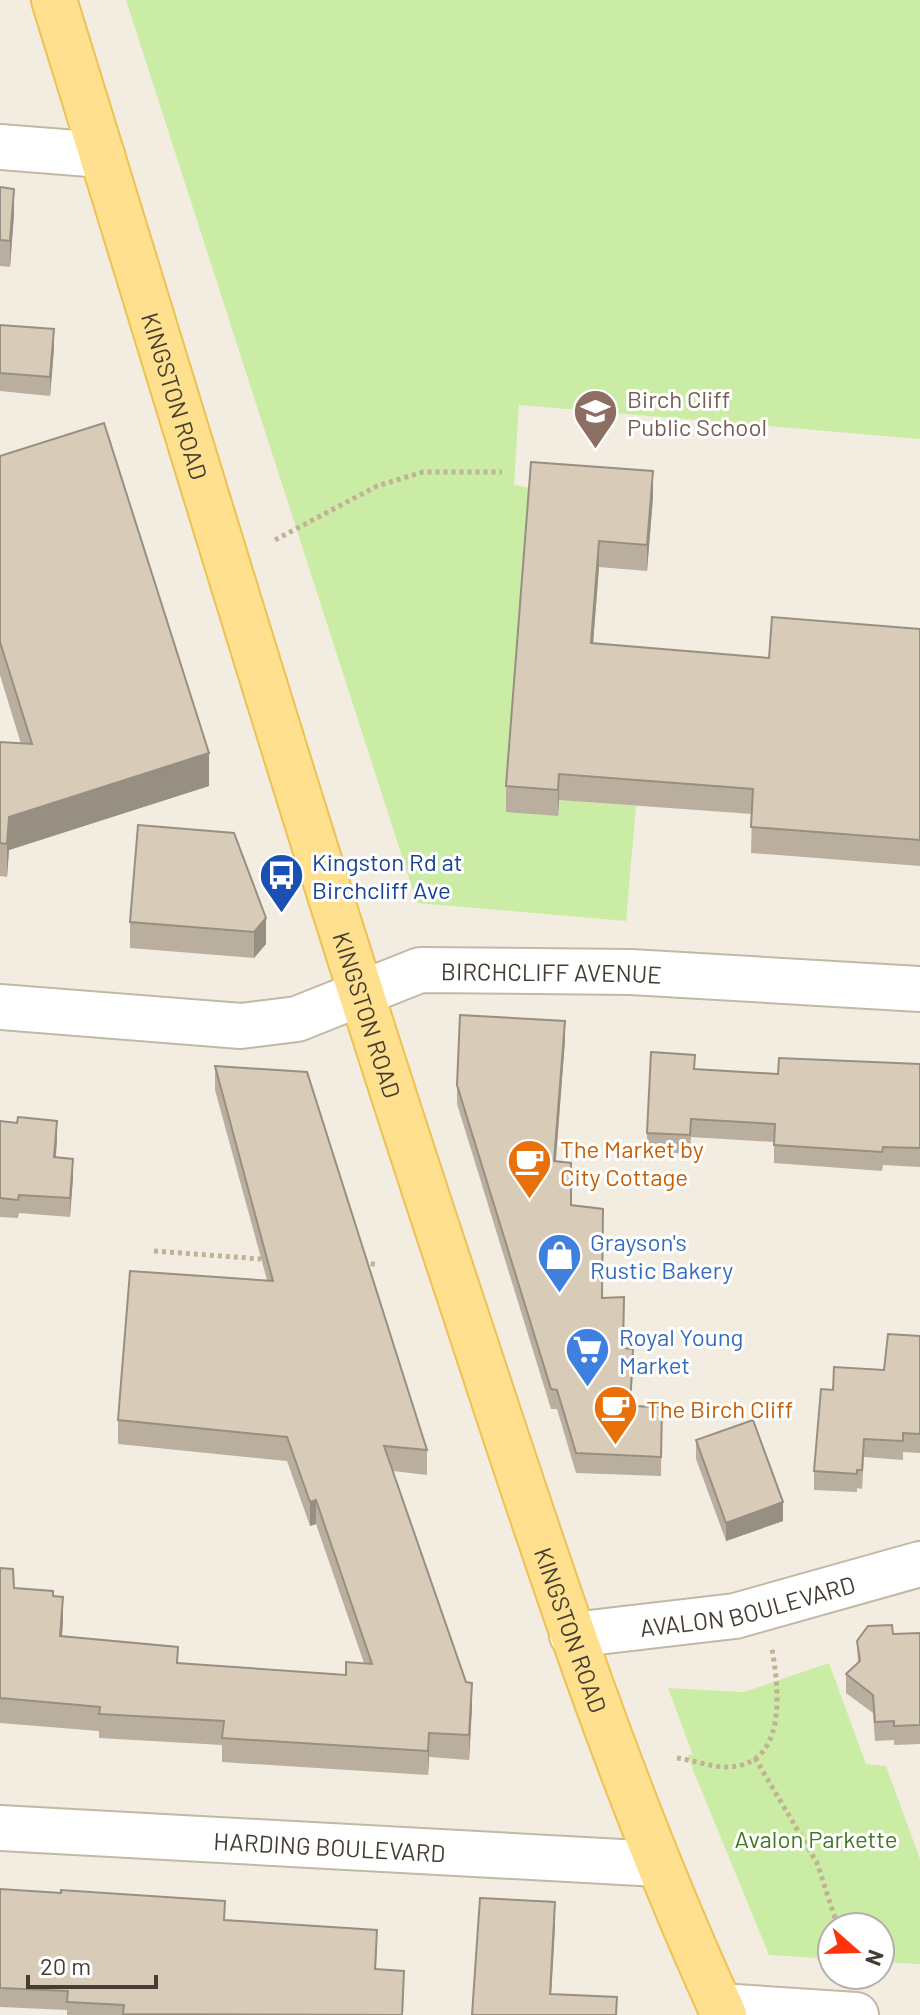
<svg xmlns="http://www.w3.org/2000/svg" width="920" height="2015" viewBox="0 0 920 2015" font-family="Barlow,sans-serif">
  <rect width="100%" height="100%" fill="#f3ede1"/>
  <g fill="#cbeca5">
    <path d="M126,0H920V439L519,405L514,485L531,488L506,811L557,816L559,795L574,801L636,806L626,921L417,903Z"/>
    <path d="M829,1663L866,1764L886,1766L920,1859V1964L880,1962V1927H832V1959L769,1955L693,1770L688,1755H693L668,1688L744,1692Z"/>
  </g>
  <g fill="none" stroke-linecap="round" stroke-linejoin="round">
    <defs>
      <g id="minor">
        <path d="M0,147L102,155"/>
        <path id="s1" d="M0,1007L241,1026L297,1019L420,970L631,972L920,989"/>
        <path id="s2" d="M572,1635L735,1616L920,1564"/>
        <path id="s3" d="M0,1828L658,1864"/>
        <path d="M720,2006L856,2015"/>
      </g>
      <g id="major">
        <path id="s4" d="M54,0C188,432 316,865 459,1294C539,1537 617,1782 724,2015"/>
      </g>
    </defs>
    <use href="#minor" stroke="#c1b8a6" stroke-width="48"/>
    <use href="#major" stroke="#eec153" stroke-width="48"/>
    <g stroke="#c2b293" stroke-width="5" stroke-dasharray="4 4" stroke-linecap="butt">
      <path d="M275,540L377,486L423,472H502"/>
      <path d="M154,1251L261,1259"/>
      <path d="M363,1262L378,1265"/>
      <path d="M677,1758C693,1760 711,1767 727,1767C788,1766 779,1689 772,1649"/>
      <path d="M755,1758L817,1863L838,1927"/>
    </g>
    <use href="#minor" stroke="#fff" stroke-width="44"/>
    <use href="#major" stroke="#ffe08e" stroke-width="44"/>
  </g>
  <g fill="#baaf9f">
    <path d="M0,187L14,214L10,267L0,266Z"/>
    <path d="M0,325L54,348L50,396L0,391Z"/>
    <path d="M0,456L209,786L9,850L7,877L0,876V742L21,744L0,675Z"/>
    <path d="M531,462L653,497L647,571L599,567L593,644L769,658L920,629V866L751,853L752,814L559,800L558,816L506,812V786Z"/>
    <path d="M138,825L266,944L254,958L130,948V922Z"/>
    <path d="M565,1040L556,1161L602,1298L633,1368L631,1406L662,1407L661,1476L576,1473L557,1409H551L457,1104V1085Z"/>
    <path d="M920,1064V1167L883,1165L882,1171L774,1163V1142L691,1137L690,1154L647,1151V1133L695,1069L778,1074Z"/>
    <path d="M215,1066L427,1450V1475L393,1471L472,1707L469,1760L429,1757L428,1775L222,1762V1745L99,1738V1731L0,1723V1568L14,1588L53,1596L63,1621L62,1636L178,1663L346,1675L364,1663L316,1524L310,1526L287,1461L118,1444V1420L267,1280L215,1090Z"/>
    <path d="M0,1121L57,1139L56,1157L73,1177L70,1217L19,1213L18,1218L0,1217Z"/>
    <path d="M920,1336V1453L903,1452V1460L864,1457L862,1489L857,1488V1492L814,1490V1471L833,1390L884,1370Z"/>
    <path d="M696,1440L783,1521L726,1541L696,1459Z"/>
    <path d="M920,1633V1744L894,1745V1740L875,1741L873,1713L846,1693V1674L858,1663L857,1641L893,1634Z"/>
    <path d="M0,1889L225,1920L377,1948L376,1969L404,1989L403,2015H67V2010L0,2007Z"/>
  </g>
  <g fill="#978f82">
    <path d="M14,189V214L10,267V241Z"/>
    <path d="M54,329V348L50,396V377Z"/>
    <path d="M653,471V497L647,571V545Z"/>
    <path d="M599,541V567L591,669V643Z"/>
    <path d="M209,753V786L9,850L7,877V844L9,817Z"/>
    <path d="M559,774V800L558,816V790Z"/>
    <path d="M266,918V944L254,958V932Z"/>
    <path d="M565,1021V1040L554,1180V1161Z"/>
    <path d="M57,1121V1139L54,1176V1157Z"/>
    <path d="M73,1159V1177L70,1217V1198Z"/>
    <path d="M316,1500V1524L310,1526V1502Z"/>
    <path d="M783,1502V1521L726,1541V1523Z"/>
    <path d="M63,1597V1621L60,1660V1636Z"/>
    <path d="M472,1683V1707L469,1760V1735Z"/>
    <path d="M429,1733V1757L428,1775V1751Z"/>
    <path d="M555,1902V1928L550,2015V1994Z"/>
  </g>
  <g fill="#d8ccb9" stroke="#978f82" stroke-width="2">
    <path d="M0,187L14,189L10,241L0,240Z"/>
    <path d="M0,325L54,329L50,377L0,373Z"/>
    <path d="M104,423L209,753L9,817L7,844L0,843V742L32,744L0,642V456Z"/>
    <path d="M531,462L653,471L647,545L599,541L591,643L769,658L772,617L920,629V840L751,827L753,789L559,774L558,790L506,786Z"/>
    <path d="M138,825L234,833L266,918L254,932L130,922Z"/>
    <path d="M460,1015L565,1021L554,1161L571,1163V1205L603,1209L602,1298L624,1297L623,1348L633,1349L630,1406L662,1407L661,1457L576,1453L557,1390L551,1389L457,1085Z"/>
    <path d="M651,1052L695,1055L694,1069L778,1074L779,1058L920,1064V1148L883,1147L882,1152L774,1145L775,1124L691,1119L690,1135L647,1133Z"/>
    <path d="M215,1066L307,1072L427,1450L384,1446L466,1682L472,1683L469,1735L429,1733L428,1751L222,1738L224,1721L99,1714L100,1707L0,1698V1568L13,1569L14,1588L53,1591V1596L63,1597L60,1636L178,1647L177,1663L346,1675V1662L372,1664L316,1500L310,1502L287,1437L118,1420L130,1271L273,1281Z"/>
    <path d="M18,1117L57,1121L54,1157L73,1159L70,1198L19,1195L18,1200L0,1198V1121L17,1123Z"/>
    <path d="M888,1334L920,1336V1434L903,1433V1441L864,1439L862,1470H857V1474L814,1471L821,1389L833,1390L834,1367L884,1370Z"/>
    <path d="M753,1420L783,1502L726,1523L696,1440Z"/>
    <path d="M892,1625L893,1634L920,1633V1725L894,1726V1721L875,1722L873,1695L846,1674L860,1661L857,1641L868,1626Z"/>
    <path d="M0,1889L61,1893V1890L225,1901L224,1920L377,1930L375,1969L404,1971L402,2015L123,2014L124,2005L67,2002L68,1991L0,1988Z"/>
    <path d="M480,1898L555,1902L550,1994L617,1997L616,2015H472Z"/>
  </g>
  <defs>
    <symbol id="school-pin" viewBox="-11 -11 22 30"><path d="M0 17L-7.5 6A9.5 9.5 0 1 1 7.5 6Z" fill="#8d6e63" stroke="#fff"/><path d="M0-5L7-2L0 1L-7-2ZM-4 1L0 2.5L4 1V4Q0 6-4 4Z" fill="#fff"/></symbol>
    <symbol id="bus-pin" viewBox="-11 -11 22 30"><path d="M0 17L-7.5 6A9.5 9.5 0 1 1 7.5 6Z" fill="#1a4fb4" stroke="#fff"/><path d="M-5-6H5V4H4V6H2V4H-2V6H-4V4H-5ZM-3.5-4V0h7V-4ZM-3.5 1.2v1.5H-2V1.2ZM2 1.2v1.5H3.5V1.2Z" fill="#fff"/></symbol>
    <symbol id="cafe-pin" viewBox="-11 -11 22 30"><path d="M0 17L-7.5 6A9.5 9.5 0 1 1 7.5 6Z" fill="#e8710a" stroke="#fff"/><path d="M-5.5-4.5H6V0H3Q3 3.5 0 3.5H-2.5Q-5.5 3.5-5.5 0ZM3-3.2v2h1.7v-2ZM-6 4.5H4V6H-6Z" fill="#fff"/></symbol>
    <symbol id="shop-pin" viewBox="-11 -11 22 30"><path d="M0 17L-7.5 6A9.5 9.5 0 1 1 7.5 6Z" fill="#3f7fe0" stroke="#fff"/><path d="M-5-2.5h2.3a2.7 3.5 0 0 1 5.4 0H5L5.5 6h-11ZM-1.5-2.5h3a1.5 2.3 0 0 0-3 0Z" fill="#fff"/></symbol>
    <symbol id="supermarket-pin" viewBox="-11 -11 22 30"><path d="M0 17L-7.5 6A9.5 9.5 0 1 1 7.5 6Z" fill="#3f7fe0" stroke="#fff"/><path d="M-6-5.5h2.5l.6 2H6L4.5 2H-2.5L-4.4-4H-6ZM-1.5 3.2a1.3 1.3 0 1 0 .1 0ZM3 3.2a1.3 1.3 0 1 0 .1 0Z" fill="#fff"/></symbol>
  </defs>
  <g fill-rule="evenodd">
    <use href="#school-pin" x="570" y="386" width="51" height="69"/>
    <use href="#bus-pin" x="256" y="850" width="51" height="69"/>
    <use href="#cafe-pin" x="504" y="1136" width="51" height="69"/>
    <use href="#shop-pin" x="534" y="1230" width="51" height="69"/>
    <use href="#supermarket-pin" x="562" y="1324" width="51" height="69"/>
    <use href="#cafe-pin" x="590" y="1382" width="51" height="69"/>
  </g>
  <g text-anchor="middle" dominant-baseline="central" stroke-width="6" stroke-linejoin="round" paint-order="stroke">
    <g font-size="24" fill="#443d32" stroke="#fff">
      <text stroke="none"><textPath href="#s4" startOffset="414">KINGSTON ROAD</textPath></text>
      <text stroke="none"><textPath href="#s1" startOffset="562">BIRCHCLIFF AVENUE</textPath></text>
      <text stroke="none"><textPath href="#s4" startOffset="1062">KINGSTON ROAD</textPath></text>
      <text stroke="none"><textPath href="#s2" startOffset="178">AVALON BOULEVARD</textPath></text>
      <text stroke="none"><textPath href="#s4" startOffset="1710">KINGSTON ROAD</textPath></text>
      <text stroke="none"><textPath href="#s3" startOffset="330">HARDING BOULEVARD</textPath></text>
    </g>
    <g font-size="24" fill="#785e54" stroke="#fff" text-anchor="start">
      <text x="627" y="398">Birch Cliff<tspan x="627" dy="28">Public School</tspan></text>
    </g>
    <g font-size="24" fill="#164399" stroke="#fff" text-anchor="start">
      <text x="312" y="861">Kingston Rd at<tspan x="312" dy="28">Birchcliff Ave</tspan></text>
    </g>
    <g font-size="24" fill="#c56008" stroke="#fff" text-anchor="start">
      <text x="560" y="1148">The Market by<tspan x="560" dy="28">City Cottage</tspan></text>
      <text x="646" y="1408">The Birch Cliff</text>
    </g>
    <g font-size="24" fill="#366cbe" stroke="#fff" text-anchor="start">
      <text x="590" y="1241">Grayson's<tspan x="590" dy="28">Rustic Bakery</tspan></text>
      <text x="619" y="1336">Royal Young<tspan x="619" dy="28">Market</tspan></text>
    </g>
    <g font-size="24" fill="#427a20" stroke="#fff">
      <text x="816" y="1838">Avalon Parkette</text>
    </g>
  </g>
  <g transform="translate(856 1951) rotate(110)"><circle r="38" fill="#ffffff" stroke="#b4b1ad" stroke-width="2"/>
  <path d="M0-6L14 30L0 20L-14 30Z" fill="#ff330c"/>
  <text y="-12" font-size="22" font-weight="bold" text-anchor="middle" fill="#443d32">N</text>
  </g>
  <path d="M28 1975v12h128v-12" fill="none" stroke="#443d32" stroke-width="4"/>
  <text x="40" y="1975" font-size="24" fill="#443d32" stroke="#ffffff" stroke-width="6" paint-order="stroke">20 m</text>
</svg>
